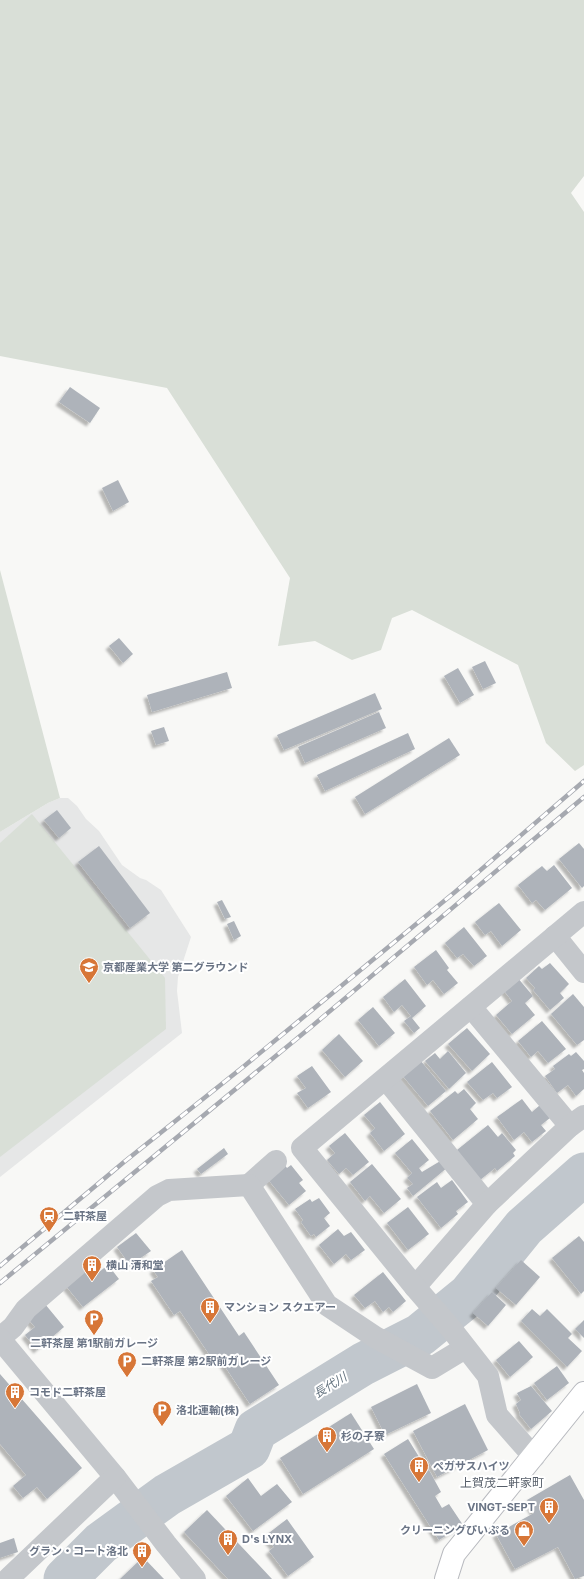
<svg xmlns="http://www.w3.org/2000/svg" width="584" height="1579" viewBox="0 0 584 1579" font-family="Inter,'Noto Sans JP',sans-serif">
  <defs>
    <filter id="shadow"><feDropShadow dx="-3.5" dy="3.5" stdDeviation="1" flood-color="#0004"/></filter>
  </defs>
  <rect width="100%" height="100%" fill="#f8f8f6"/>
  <path fill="#e6e7e7" d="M60,798H68L77,806L86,819L99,831L122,865L140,878L146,880L161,890L191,937L178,977L177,991L182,1033L0,1177V832L48,803Z"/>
  <g fill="#d9dfd7">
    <path d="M0,0H584V176L571,193L584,212V765L575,771L546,743L518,665L412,610L392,618L381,650L352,660L315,641L278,646L290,578L167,388L0,356Z"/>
    <path d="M0,570L60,798L48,803L0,832Z"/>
    <path d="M32,814L165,978L166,1029L0,1157V843Z"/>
  </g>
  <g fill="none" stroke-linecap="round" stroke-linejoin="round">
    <path stroke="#c1c7cd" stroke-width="43" d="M65,1579L101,1543L167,1495L249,1448L256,1430L363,1364L420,1335L469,1295L524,1227L584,1174"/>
  </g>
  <g fill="#aeb3ba" filter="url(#shadow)">
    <path d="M70,387L100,408L90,423L59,402Z"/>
    <path d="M118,480L129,502L113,511L102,488Z"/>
    <path d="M119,638L133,654L123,663L109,646Z"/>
    <path d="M485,661L496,683L483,689L472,667Z"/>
    <path d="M458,668L474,695L460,703L444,676Z"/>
    <path d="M227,672L232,688L152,712L147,695Z"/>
    <path d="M375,693L382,709L284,750L277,735Z"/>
    <path d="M379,712L386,728L305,763L298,747Z"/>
    <path d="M164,727L169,741L156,745L151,731Z"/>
    <path d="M408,733L415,749L325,791L317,775Z"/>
    <path d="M449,738L460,755L365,814L355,797Z"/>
    <path d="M57,810L71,828L59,838L44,820Z"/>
    <path d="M579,843L584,849V886L582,888L559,859Z"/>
    <path d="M99,846L150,913L130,928L78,862Z"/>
    <path d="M554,865L572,888L545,910L536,900L532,903L518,885L542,866L547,871Z"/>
    <path d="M222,900L231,917L225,919L217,902Z"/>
    <path d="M499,903L521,930L502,946L491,931L485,935L475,922Z"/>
    <path d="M234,921L241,936L234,940L227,924Z"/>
    <path d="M464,927L487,956L474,966L463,954L457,958L445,943Z"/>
    <path d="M436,950L449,968L447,970L458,983L444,994L433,980L427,985L414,967Z"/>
    <path d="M550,963L569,984L560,993L564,998L550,1010L533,990L535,988L526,978L539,966L542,969Z"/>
    <path d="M517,977L533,996L525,1003L535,1015L512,1034L496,1015L512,1001L502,988Z"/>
    <path d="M405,979L426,1006L412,1018L420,1028L414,1033L404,1021L411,1016L402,1005L394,1012L383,997Z"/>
    <path d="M573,994L584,1007V1040L577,1045L551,1014Z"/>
    <path d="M373,1007L395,1033L379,1046L358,1020Z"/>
    <path d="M542,1021L566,1049L548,1063L538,1051L531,1057L518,1041Z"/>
    <path d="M467,1028L490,1054L472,1071L448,1044Z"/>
    <path d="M339,1034L363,1061L345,1077L322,1050Z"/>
    <path d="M448,1051L466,1073L449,1089L425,1061L435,1053L440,1059Z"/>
    <path d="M576,1052L584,1061V1069L582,1070L584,1073V1089L576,1096L568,1085L557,1093L545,1076L555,1069L553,1066L569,1054L571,1056Z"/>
    <path d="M420,1060L446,1091L428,1106L402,1075Z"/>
    <path d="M492,1062L512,1087L497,1098L493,1093L483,1100L467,1082Z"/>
    <path d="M312,1066L331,1092L308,1108L297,1093L306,1088L297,1076Z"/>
    <path d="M464,1089L476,1103L470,1109L478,1119L453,1140L430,1111L455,1091L458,1094Z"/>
    <path d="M522,1099L532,1112L540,1105L550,1118L541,1125L546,1131L532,1142L524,1132L514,1140L497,1117Z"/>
    <path d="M380,1102L405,1134L384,1151L370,1133L375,1128L364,1115Z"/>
    <path d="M488,1125L498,1137L502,1133L516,1150L513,1153L515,1156L497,1171L495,1168L480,1180L457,1150Z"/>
    <path d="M345,1133L369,1162L353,1175L346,1168L339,1174L327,1160L335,1153L329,1146Z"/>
    <path d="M412,1139L429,1160L419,1168L422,1172L442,1160L448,1167L413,1196L407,1188L413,1184L407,1178L412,1173L395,1153Z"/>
    <path d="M224,1148L228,1154L201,1174L197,1169Z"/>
    <path d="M283,1163L287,1168L291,1165L303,1180L299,1183L306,1191L289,1205L266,1177Z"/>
    <path d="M372,1164L401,1199L384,1213L370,1196L365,1201L350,1182Z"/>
    <path d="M452,1180L468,1202L456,1211L458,1214L441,1228L417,1197L437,1182L441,1188Z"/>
    <path d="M319,1198L330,1213L324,1218L330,1226L316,1237L314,1234L311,1236L301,1222L303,1220L295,1209L310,1199L312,1202Z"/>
    <path d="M408,1207L429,1234L408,1250L387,1223Z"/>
    <path d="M338,1229L344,1236L351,1232L365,1250L351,1260L346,1254L334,1264L319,1245Z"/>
    <path d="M136,1233L151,1251L130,1265L117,1247Z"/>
    <path d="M579,1236L584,1242V1291L581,1294L552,1258Z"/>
    <path d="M182,1250L239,1336L244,1332L279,1385L250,1404L218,1356L213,1360L180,1311L174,1315L151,1281L158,1277L153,1270Z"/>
    <path d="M521,1260L540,1277L516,1305L496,1288Z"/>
    <path d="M93,1264L99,1272L108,1265L119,1279L83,1307L66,1286Z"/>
    <path d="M383,1272L406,1301L393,1312L389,1307L383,1312L375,1301L365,1308L354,1295Z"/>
    <path d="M492,1292L506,1305L488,1326L473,1313Z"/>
    <path d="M45,1304L64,1327L37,1350L25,1335L35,1327L28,1319Z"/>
    <path d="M532,1309L540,1316L547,1309L572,1334L568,1338L582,1351L567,1367L521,1321Z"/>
    <path d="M584,1320V1338L575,1329Z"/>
    <path d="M519,1341L533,1357L510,1377L496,1360Z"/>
    <path d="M557,1366L569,1383L547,1400L534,1383Z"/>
    <path d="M0,1374L82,1468L47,1499L37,1487L23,1498L13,1486L26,1475L0,1444Z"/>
    <path d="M417,1384L431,1413L385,1435L371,1407Z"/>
    <path d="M531,1386L552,1411L531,1429L519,1414L520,1413L516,1404L521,1400L517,1393Z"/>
    <path d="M465,1404L488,1450L437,1477L413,1431Z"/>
    <path d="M351,1413L374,1449L303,1494L280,1458Z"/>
    <path d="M408,1439L421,1460L415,1463L422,1474L429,1470L441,1492L435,1496L442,1508L449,1504L463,1525L439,1540L384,1454Z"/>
    <path d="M570,1475L584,1500V1576L575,1579L558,1547L515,1569L496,1534L534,1513L527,1500Z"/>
    <path d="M248,1478L261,1496L277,1484L292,1502L253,1531L226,1496Z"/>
    <path d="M207,1510L272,1579H228L184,1532Z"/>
    <path d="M287,1519L314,1557L288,1576L269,1551L274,1547L265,1536Z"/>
    <path d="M14,1538L18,1552L0,1558V1543Z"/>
    <path d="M143,1557L164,1579H120Z"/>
  </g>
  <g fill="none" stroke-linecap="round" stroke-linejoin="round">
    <defs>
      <path id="major" d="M446,1579L454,1554L584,1393"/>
    </defs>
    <use href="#major" stroke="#b8babf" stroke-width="24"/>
    <g stroke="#c4c7cb" stroke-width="22">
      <path d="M555,936L584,972"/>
      <path d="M471,1007L570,1126"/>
      <path d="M386,1079L487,1204"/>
      <path d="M249,1185L276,1161"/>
      <path d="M415,1287L487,1204L570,1126L584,1116"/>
      <path d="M0,1338L13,1327L26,1309L157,1196L169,1190L249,1185L327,1305L375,1337L432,1368L465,1348"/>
      <path d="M0,1339L115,1477L166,1544L195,1579"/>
      <path d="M534,1457L497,1415L488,1376L452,1330L415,1287L302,1148L584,912"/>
      <path d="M8,1579L115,1477"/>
    </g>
    <use href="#major" stroke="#fff" stroke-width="22"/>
    <defs>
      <g id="rail">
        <path d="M0,1266L124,1162L243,1067L455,892L584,781"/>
        <path d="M0,1283L311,1027L584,797"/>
      </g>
    </defs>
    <use href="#rail" stroke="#a6a9b0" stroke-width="4.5"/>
    <use href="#rail" stroke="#fff" stroke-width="3" stroke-dasharray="9" stroke-linecap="butt"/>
  </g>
  <defs>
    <symbol id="university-pin" viewBox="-11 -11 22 30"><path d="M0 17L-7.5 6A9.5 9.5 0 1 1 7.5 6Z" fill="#d77637" stroke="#fff"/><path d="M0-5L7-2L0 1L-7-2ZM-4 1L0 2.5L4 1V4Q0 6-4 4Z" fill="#fff"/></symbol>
    <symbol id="station-pin" viewBox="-11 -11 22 30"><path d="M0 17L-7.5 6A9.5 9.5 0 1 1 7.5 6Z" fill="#d77637" stroke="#fff"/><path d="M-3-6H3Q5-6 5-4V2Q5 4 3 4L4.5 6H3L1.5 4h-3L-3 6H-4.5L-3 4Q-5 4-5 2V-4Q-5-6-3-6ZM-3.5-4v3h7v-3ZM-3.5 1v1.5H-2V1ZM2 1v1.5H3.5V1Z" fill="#fff"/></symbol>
    <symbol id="building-pin" viewBox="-11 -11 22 30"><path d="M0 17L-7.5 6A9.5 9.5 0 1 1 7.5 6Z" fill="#d77637" stroke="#fff"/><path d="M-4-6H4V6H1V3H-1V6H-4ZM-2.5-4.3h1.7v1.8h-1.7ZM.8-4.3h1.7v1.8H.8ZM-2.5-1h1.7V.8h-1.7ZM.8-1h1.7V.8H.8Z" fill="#fff"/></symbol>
    <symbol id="parking-pin" viewBox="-11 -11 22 30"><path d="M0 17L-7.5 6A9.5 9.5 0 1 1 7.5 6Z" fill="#d77637" stroke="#fff"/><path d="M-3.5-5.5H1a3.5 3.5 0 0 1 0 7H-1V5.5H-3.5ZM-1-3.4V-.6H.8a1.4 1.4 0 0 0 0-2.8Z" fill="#fff"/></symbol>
    <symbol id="shop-pin" viewBox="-11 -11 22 30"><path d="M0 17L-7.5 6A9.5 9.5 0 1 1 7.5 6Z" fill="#d77637" stroke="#fff"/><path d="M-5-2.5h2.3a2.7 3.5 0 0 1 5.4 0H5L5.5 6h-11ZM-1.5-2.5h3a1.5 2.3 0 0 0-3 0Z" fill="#fff"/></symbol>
  </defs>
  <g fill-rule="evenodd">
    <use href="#university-pin" x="78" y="956" width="22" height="30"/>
    <use href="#station-pin" x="38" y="1205" width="22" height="30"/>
    <use href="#building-pin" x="81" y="1254" width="22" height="30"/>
    <use href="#building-pin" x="199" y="1296" width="22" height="30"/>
    <use href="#parking-pin" x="83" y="1308" width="22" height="30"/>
    <use href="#parking-pin" x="116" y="1350" width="22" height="30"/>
    <use href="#building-pin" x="4" y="1381" width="22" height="30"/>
    <use href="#parking-pin" x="151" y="1399" width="22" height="30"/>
    <use href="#building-pin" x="316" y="1425" width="22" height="30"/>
    <use href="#building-pin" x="408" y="1455" width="22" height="30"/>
    <use href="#building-pin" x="538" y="1496" width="22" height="30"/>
    <use href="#shop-pin" x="513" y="1519" width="22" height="30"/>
    <use href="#building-pin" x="217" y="1528" width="22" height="30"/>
    <use href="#building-pin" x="131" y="1540" width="22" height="30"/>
  </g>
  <g text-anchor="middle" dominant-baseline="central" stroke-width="4" stroke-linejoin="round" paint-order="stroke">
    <g font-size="11" font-weight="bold" fill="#6a7485" stroke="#fff" text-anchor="start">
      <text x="103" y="967">京都産業大学 第二グラウンド</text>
      <text x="63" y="1216">二軒茶屋</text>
      <text x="106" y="1265">横山 清和堂</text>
      <text x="224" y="1307">マンション スクエアー</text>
      <text x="94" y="1343" text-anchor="middle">二軒茶屋 第1駅前ガレージ</text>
      <text x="141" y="1361">二軒茶屋 第2駅前ガレージ</text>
      <text x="29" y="1392">コモド二軒茶屋</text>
      <text x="176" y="1410">洛北運輸(株)</text>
      <text x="341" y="1436">杉の子寮</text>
      <text x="433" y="1466">ペガサスハイツ</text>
      <text x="535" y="1507" text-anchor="end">VINGT-SEPT</text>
      <text x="510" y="1530" text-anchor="end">クリーニングぴいぷる</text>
      <text x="242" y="1539">D's LYNX</text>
      <text x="128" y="1551" text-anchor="end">グラン・コート洛北</text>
    </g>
    <g font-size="12" font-style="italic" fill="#657480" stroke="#fff">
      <text transform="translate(330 1385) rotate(-32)">長代川</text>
    </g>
    <g font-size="12" fill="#575f6a" stroke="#fff">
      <text x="502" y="1482">上賀茂二軒家町</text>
    </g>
  </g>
</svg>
